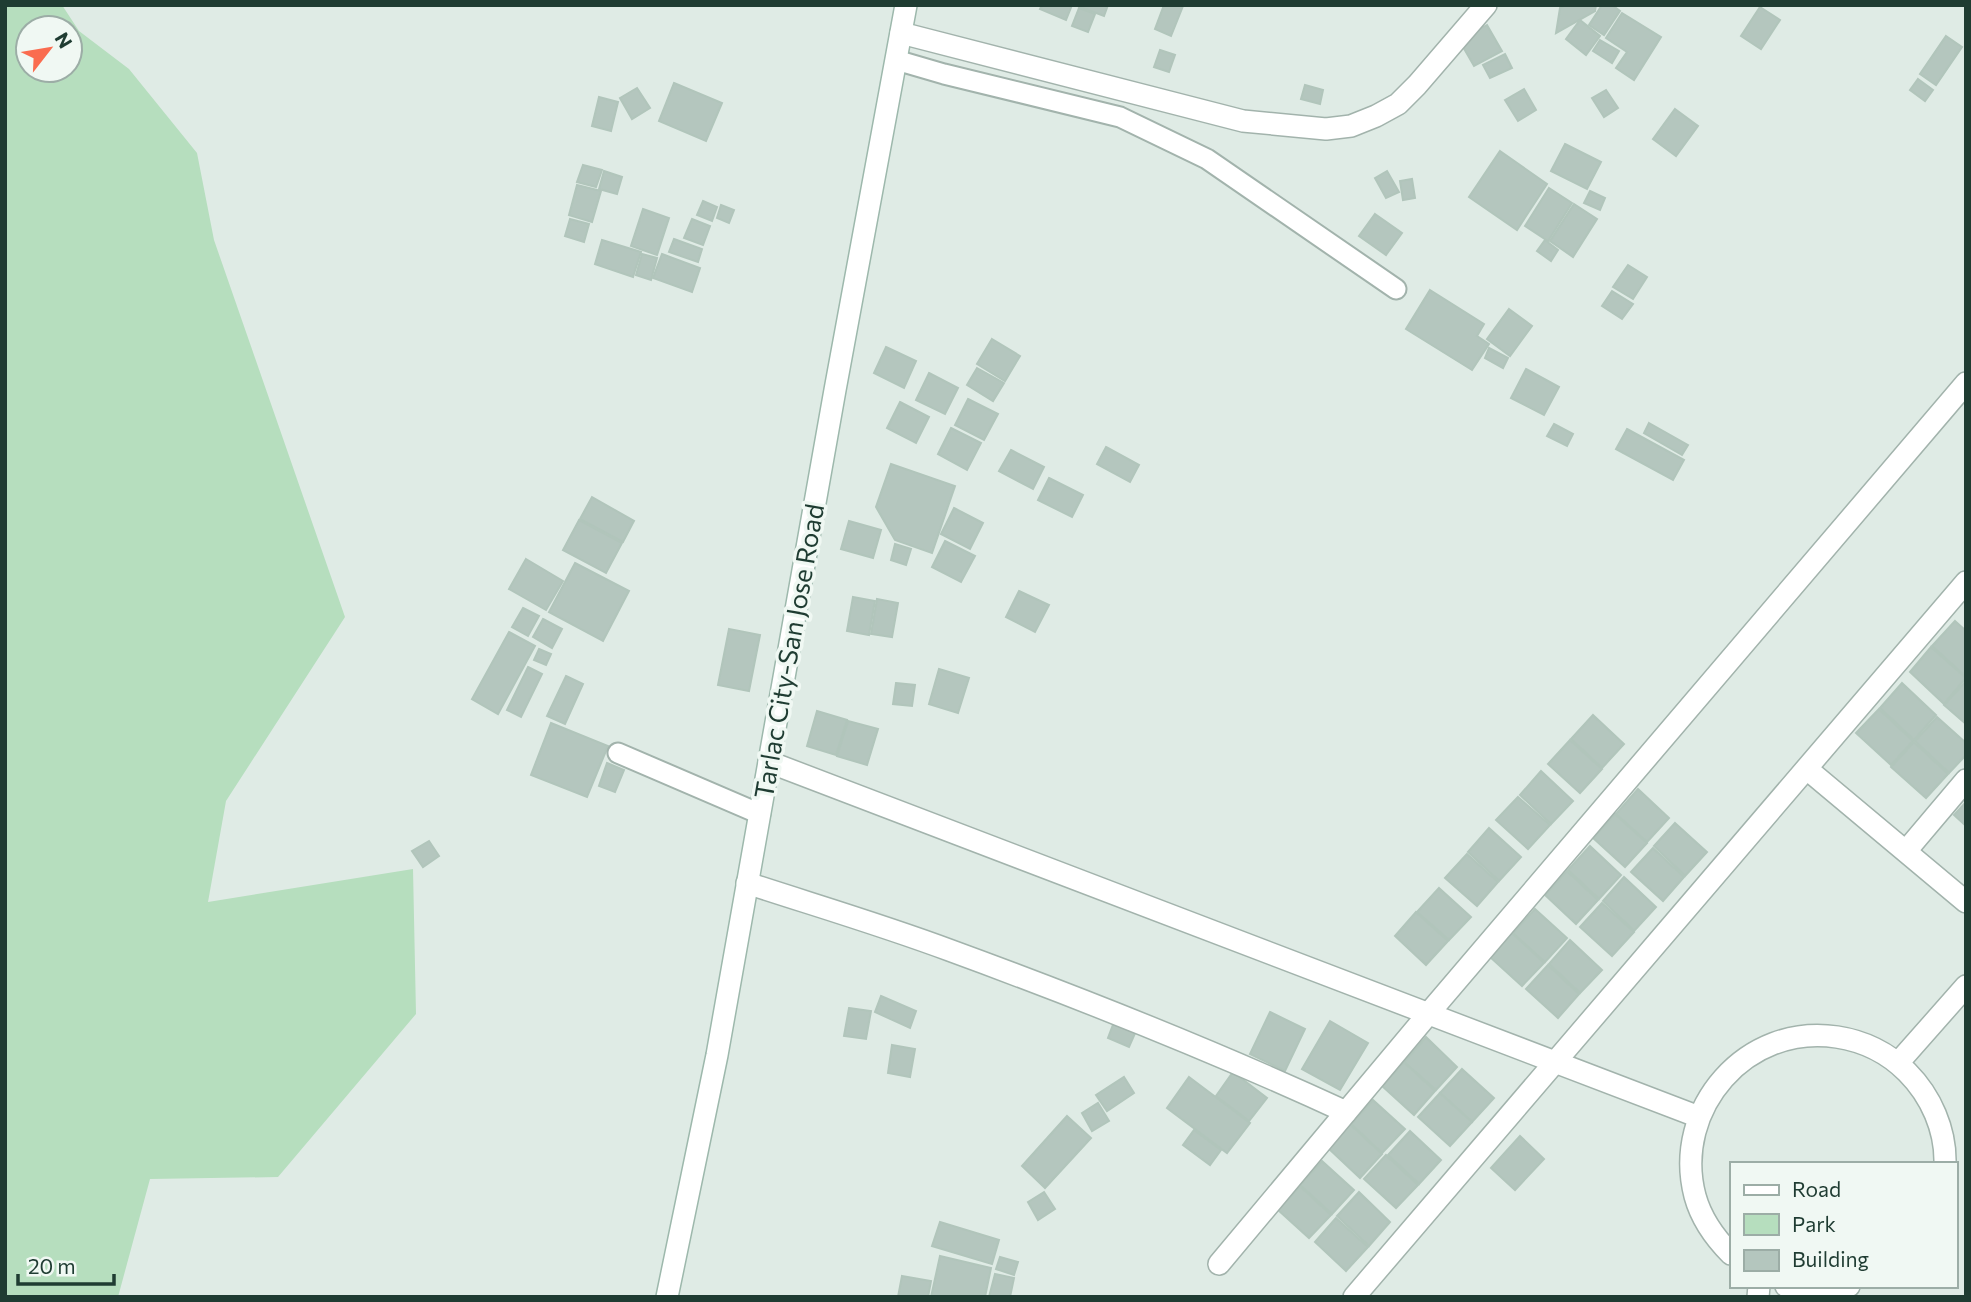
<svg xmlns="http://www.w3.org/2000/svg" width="1971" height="1302" viewBox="0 0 1971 1302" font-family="Commissioner,sans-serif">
  <rect width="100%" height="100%" fill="#dfebe5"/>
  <path fill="#b6debe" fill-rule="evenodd" d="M5,5H62L79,31L129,69L197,153L214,240L345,617L226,801L208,902L413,869L416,1014L278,1177L150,1179L118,1297H5ZM28,28H70V70H28Z"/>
  <g fill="#b4c6be" stroke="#b1c5bb" stroke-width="2">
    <path d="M1042,5H1072L1066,20L1040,9Z"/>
    <path d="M1075,5H1108L1104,16Z"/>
    <path d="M1164,5L1183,6L1171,36L1155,29Z"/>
    <path d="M1566,5H1596L1595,11L1556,33L1560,8Z"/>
    <path d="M1602,5H1612L1620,11L1604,35L1589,25Z"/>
    <path d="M1760,7L1780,20L1761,49L1741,36Z"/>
    <path d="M1079,8L1095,14L1088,32L1072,26Z"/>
    <path d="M1622,13L1661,37L1634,80L1616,68L1627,52L1606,38Z"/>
    <path d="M1580,20L1600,36L1586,55L1566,39Z"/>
    <path d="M1487,25L1502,51L1474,66L1459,40Z"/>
    <path d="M1946,36L1962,47L1936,85L1920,74Z"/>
    <path d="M1600,40L1619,51L1612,63L1593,51Z"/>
    <path d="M1160,50L1175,55L1169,72L1154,67Z"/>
    <path d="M1505,54L1512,68L1490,78L1483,65Z"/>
    <path d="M1918,79L1933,90L1925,101L1910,90Z"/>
    <path d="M674,83L722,103L706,141L659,121Z"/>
    <path d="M1305,85L1323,90L1320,104L1301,99Z"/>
    <path d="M637,88L650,108L632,119L620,98Z"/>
    <path d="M1524,89L1536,110L1518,121L1505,100Z"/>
    <path d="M1606,90L1618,108L1604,117L1592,98Z"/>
    <path d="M599,97L618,102L611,131L592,126Z"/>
    <path d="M1675,109L1698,126L1676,156L1653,139Z"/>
    <path d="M1565,144L1601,162L1587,189L1551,171Z"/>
    <path d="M1500,151L1547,184L1517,230L1469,197Z"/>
    <path d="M583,165L602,170L596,187L577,182Z"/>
    <path d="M604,171L622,177L617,194L599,189Z"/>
    <path d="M1387,171L1399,192L1386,198L1375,178Z"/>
    <path d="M1412,179L1415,198L1403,200L1400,181Z"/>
    <path d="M577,185L601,191L592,222L569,215Z"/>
    <path d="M1549,188L1572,203L1548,241L1525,226Z"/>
    <path d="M1590,191L1605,198L1600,210L1584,203Z"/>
    <path d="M703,201L717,207L712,221L697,215Z"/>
    <path d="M1574,204L1597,219L1573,257L1550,241Z"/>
    <path d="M721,205L734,210L729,223L717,218Z"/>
    <path d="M643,209L669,218L657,255L631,246Z"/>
    <path d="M1375,214L1402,233L1386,255L1359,236Z"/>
    <path d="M570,219L589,224L584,242L565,236Z"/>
    <path d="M692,219L710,226L703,245L684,238Z"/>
    <path d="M674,239L702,249L698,262L669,252Z"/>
    <path d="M602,240L641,252L633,277L595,264Z"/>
    <path d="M1545,240L1558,250L1551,261L1537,251Z"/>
    <path d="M642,254L657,258L651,280L636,275Z"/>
    <path d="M662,254L700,268L692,292L653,278Z"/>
    <path d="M1628,265L1647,277L1633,299L1613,287Z"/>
    <path d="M1430,290L1484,324L1477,336L1489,344L1472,370L1406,329Z"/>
    <path d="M1612,291L1633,304L1622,319L1602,306Z"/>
    <path d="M1509,309L1532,326L1510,356L1487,339Z"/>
    <path d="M992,339L1020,356L1005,381L977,364Z"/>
    <path d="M886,347L916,361L904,388L874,373Z"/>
    <path d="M1489,348L1508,358L1503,368L1485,358Z"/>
    <path d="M977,368L1004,383L993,401L967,385Z"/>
    <path d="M1526,369L1559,387L1544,415L1511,398Z"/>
    <path d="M929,373L958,388L945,414L916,400Z"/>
    <path d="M968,399L998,414L984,440L955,425Z"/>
    <path d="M900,402L929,417L916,443L887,428Z"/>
    <path d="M1649,423L1688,445L1682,455L1644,433Z"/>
    <path d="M1554,424L1573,434L1567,446L1547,436Z"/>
    <path d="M951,428L981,443L967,470L938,454Z"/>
    <path d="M1627,429L1684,460L1673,480L1616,449Z"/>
    <path d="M1106,447L1139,465L1130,482L1097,464Z"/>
    <path d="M1011,450L1044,467L1033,489L999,471Z"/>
    <path d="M891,464L955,486L932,553L895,540L876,507Z"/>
    <path d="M1049,478L1083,495L1072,517L1038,500Z"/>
    <path d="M592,497L634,521L623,542L580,519Z"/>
    <path d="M954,508L983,523L970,549L941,534Z"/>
    <path d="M579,520L622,543L606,573L563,550Z"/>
    <path d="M849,521L881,530L873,558L841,549Z"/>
    <path d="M945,541L975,556L961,582L932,567Z"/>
    <path d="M895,544L911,549L906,565L891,560Z"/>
    <path d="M526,559L563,581L546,610L509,589Z"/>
    <path d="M575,563L629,591L603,641L549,612Z"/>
    <path d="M1019,591L1049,605L1035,632L1006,617Z"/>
    <path d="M853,597L875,601L869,635L847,631Z"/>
    <path d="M877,599L898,603L892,637L871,634Z"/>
    <path d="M523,608L539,616L528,636L512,627Z"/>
    <path d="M543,619L562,629L552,648L533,637Z"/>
    <path d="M1955,621L1966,631V677L1932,646Z"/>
    <path d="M729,629L760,635L749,691L718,685Z"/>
    <path d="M509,632L535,646L498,714L472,699Z"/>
    <path d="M1931,647L1966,678L1944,704L1910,672Z"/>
    <path d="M539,649L551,654L546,665L534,660Z"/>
    <path d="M528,667L542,674L521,717L507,710Z"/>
    <path d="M939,669L969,678L958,713L929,704Z"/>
    <path d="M566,676L583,684L565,724L547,716Z"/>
    <path d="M1966,681V724L1944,705Z"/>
    <path d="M896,683L915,685L912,706L893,704Z"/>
    <path d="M1902,683L1936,715L1914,740L1880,708Z"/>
    <path d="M1879,709L1913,741L1891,765L1856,733Z"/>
    <path d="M817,711L847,720L836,755L807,746Z"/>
    <path d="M1593,715L1624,744L1602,768L1571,739Z"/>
    <path d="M1937,717L1966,743V755L1949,773L1915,741Z"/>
    <path d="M848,721L878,729L867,765L837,756Z"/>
    <path d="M551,723L608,746L587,797L531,775Z"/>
    <path d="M1570,740L1602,769L1580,793L1548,764Z"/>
    <path d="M1914,742L1948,774L1926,798L1891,767Z"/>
    <path d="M607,763L624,770L615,792L599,786Z"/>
    <path d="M1541,771L1573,801L1551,824L1520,795Z"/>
    <path d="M1638,789L1669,818L1647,842L1616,814Z"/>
    <path d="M1518,797L1550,825L1528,849L1496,820Z"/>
    <path d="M1966,802V826L1954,815Z"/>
    <path d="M1615,814L1647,843L1625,867L1593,838Z"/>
    <path d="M1675,823L1707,852L1685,876L1654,846Z"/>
    <path d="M1489,828L1521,857L1499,881L1468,852Z"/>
    <path d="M429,841L439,856L423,867L412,851Z"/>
    <path d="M1590,846L1621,875L1599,899L1568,870Z"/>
    <path d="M1653,848L1684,877L1663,901L1631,872Z"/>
    <path d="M1467,854L1498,882L1477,906L1445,878Z"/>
    <path d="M1567,871L1598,900L1576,924L1545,895Z"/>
    <path d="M1624,877L1656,907L1634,931L1603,901Z"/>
    <path d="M1439,888L1471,917L1449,940L1417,912Z"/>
    <path d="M1602,903L1634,932L1612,956L1580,927Z"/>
    <path d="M1535,909L1567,938L1545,962L1513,933Z"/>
    <path d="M1416,912L1448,941L1426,965L1395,936Z"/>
    <path d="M1512,933L1544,963L1522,986L1490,957Z"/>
    <path d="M1570,940L1602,970L1580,993L1549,964Z"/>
    <path d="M1548,965L1579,994L1558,1018L1526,989Z"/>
    <path d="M881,996L916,1011L910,1028L875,1012Z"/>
    <path d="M849,1008L871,1011L866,1039L844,1036Z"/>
    <path d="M1270,1012L1305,1029L1285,1071L1250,1054Z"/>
    <path d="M1330,1021L1368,1043L1340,1090L1302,1069Z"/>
    <path d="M1114,1022L1136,1031L1129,1047L1108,1038Z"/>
    <path d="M1426,1037L1457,1067L1436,1090L1404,1062Z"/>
    <path d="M892,1045L915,1049L910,1077L888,1073Z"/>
    <path d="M1404,1062L1435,1091L1414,1115L1382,1086Z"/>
    <path d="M1462,1069L1494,1098L1472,1122L1440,1093Z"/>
    <path d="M1233,1072L1267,1098L1249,1121L1216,1096Z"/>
    <path d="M1124,1077L1134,1093L1107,1111L1096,1095Z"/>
    <path d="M1189,1077L1250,1123L1227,1153L1167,1108Z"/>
    <path d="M1440,1093L1472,1122L1450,1146L1418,1117Z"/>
    <path d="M1373,1100L1405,1129L1382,1153L1351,1124Z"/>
    <path d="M1098,1103L1109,1121L1092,1131L1082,1113Z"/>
    <path d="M1067,1116L1091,1138L1045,1188L1022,1166Z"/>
    <path d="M1350,1124L1382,1154L1360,1178L1328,1148Z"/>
    <path d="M1194,1130L1221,1150L1210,1165L1183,1145Z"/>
    <path d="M1410,1131L1441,1160L1419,1184L1388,1155Z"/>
    <path d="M1520,1136L1544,1159L1515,1190L1491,1168Z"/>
    <path d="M1386,1155L1418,1185L1396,1208L1364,1179Z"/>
    <path d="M1322,1161L1354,1190L1332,1214L1300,1185Z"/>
    <path d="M1300,1186L1331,1215L1309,1238L1278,1210Z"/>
    <path d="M1044,1192L1055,1209L1038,1220L1028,1202Z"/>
    <path d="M1359,1192L1390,1222L1369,1246L1337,1216Z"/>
    <path d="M1336,1218L1368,1247L1346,1271L1315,1242Z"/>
    <path d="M940,1222L999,1240L992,1264L932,1246Z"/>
    <path d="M940,1256L991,1268L985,1297H931Z"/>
    <path d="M1000,1257L1018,1262L1014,1275L996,1269Z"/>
    <path d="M995,1274L1014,1278L1010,1297H989Z"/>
    <path d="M902,1276L931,1281L928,1297H898Z"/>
  </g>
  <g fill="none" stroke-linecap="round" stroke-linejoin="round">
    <defs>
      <g id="lane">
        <path d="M896,60L944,74L1120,117L1207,159L1396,289"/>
        <path d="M618,753L760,814"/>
      </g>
      <g id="street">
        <path d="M901,33L1243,121L1326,129L1351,126L1376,116L1398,104L1417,85L1486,5"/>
        <path d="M769,762L1699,1117"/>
        <path d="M1807,769L1966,902"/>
        <path d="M1906,851L1966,780"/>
        <path d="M747,883C814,905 882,925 949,950C1083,999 1216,1052 1346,1112"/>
        <path d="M1898,1063L1966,986"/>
        <path d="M1731,1254C1715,1238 1701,1218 1695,1196C1672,1108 1747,1023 1837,1037C1863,1041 1888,1053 1907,1072C1931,1096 1946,1130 1945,1164"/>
        <path d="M1219,1264L1429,1013L1966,383"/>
        <path d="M1786,1286C1807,1290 1827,1292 1849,1286"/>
        <path d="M1354,1297L1966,582"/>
        <path d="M1758,1297L1759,1286"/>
      </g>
      <path id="secondary" d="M667,1297L717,1055L835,390L906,5"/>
    </defs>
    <use href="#lane" stroke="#a2b3ac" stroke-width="23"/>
    <use href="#street" stroke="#a2b3ac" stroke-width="24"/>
    <use href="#secondary" stroke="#9db8ac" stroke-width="24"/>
    <use href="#lane" stroke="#fff" stroke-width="19"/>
    <use href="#street" stroke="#fff" stroke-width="21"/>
    <use href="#secondary" stroke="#fff" stroke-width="21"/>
  </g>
  <g text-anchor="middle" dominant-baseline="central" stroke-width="7" stroke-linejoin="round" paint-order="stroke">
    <g font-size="26" fill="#1f3c32" stroke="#f0f8f3">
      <text transform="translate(788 651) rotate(-80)">Tarlac City-San Jose Road</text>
    </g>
  </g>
  <rect width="1971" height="1302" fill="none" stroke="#1f3c32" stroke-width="14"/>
  <rect x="1730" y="1162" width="228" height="126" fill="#f0f8f3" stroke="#9cada6" stroke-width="2"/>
  <rect x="1744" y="1185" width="35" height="10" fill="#ffffff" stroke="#9cada6" stroke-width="2"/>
  <text x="1792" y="1197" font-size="21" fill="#1f3c32">Road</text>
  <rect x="1744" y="1214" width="35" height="21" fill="#b6debe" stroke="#9cada6" stroke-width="2"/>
  <text x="1792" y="1232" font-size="21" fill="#1f3c32">Park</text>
  <rect x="1744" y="1250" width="35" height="21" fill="#b4c6be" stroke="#9cada6" stroke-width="2"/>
  <text x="1792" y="1267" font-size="21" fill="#1f3c32">Building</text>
  <g transform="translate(49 49) rotate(59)"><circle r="33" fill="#f0f8f3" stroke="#9cada6" stroke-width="2"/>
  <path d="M0-5L12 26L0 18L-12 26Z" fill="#fa6c4f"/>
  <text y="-10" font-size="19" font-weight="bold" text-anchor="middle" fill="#1f3c32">N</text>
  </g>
  <path d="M18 1274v10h96v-10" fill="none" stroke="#1f3c32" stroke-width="3.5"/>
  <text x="28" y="1274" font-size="21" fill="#1f3c32" stroke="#f0f8f3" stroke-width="5" paint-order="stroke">20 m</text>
</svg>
